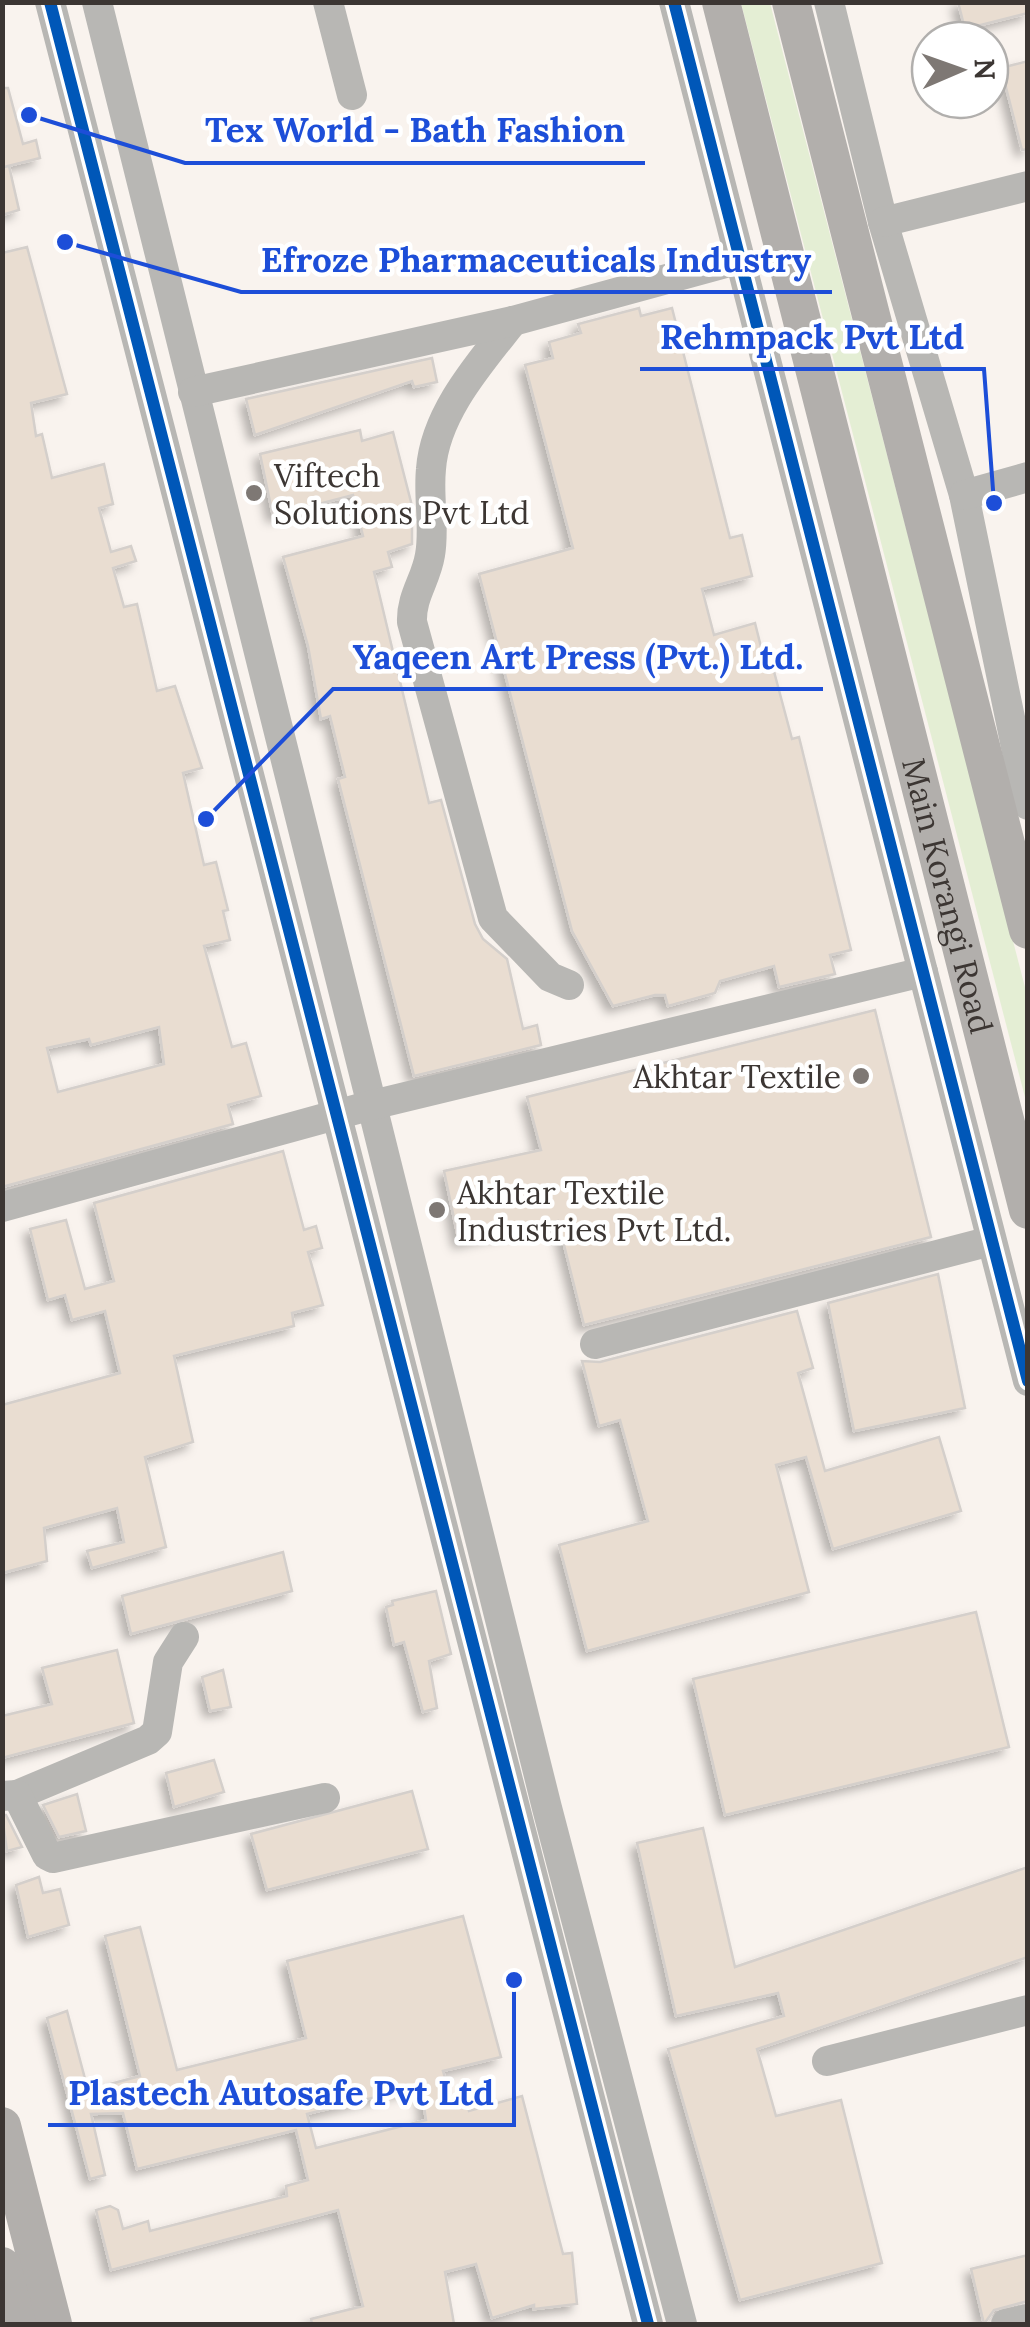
<svg xmlns="http://www.w3.org/2000/svg" width="1030" height="2327" viewBox="0 0 1030 2327" font-family="Lora,serif">
  <defs>
    <filter id="shadow"><feDropShadow dx="-6" dy="6" stdDeviation="5" flood-color="#0004"/></filter>
  </defs>
  <rect width="100%" height="100%" fill="#f9f3ee"/>
  <path fill="#e4eed4" d="M741,3H770L1027,995V1105Z"/>
  <g fill="#e9ddd1" stroke="#d4cfcb" stroke-width="2.5" fill-rule="evenodd" filter="url(#shadow)">
    <path d="M958,2H1028V13L965,29Z"/>
    <path d="M1028,61V149L1022,150L1001,68Z"/>
    <path d="M2,88H8L23,144L36,140L40,158L4,167L9,166L19,210L2,215Z"/>
    <path d="M27,247L67,394L31,403L36,436L42,434L52,478L104,464L113,504L99,508L111,552L131,546L136,561L113,568L124,607L137,604L157,691L175,686L202,768L183,773L204,865L216,862L228,910L223,911L230,940L204,946L232,1047L246,1043L261,1096L228,1105L233,1124L2,1187V253ZM159,1027L164,1064L58,1092L47,1048L89,1039L91,1045Z"/>
    <path d="M639,308L641,316L672,308L730,538L742,535L752,576L702,589L714,635L755,623L762,651L768,649L792,739L799,737L851,950L830,955L835,974L779,987L774,966L720,981L715,993L668,1006L665,995H655L613,1006L572,931L479,574L573,548L525,365L553,358L549,342L581,333L578,324Z"/>
    <path d="M432,358L437,382L414,387L412,381L255,435L246,399Z"/>
    <path d="M360,430L362,441L393,432L412,506V544L388,552L392,567L374,572L429,803L441,800L475,924L483,939L507,959L523,1029L537,1025L541,1045L414,1076L338,779L345,777L330,716L321,719L308,646L283,557L363,536L353,495L273,516L260,454Z"/>
    <path d="M875,1010L931,1237L584,1325L558,1221L459,1242L444,1171L541,1150L527,1097Z"/>
    <path d="M283,1151L304,1230L316,1226L322,1248L308,1252L323,1305L292,1313L294,1326L174,1356L193,1442L145,1457L166,1547L92,1568L87,1551L124,1542L117,1508L44,1528L47,1561L2,1573V1405L120,1373L105,1311L72,1320L65,1295L48,1300L30,1229L66,1220L85,1289L114,1281L94,1203Z"/>
    <path d="M938,1274L965,1408L854,1431L828,1303Z"/>
    <path d="M797,1311L813,1368L798,1373L825,1471L939,1437L961,1511L833,1549L806,1457L776,1465L809,1592L587,1651L559,1545L648,1521L620,1420L599,1426L582,1361L600,1362Z"/>
    <path d="M283,1552L292,1591L131,1634L122,1596Z"/>
    <path d="M436,1591L451,1654L429,1661L437,1708L423,1712L404,1642L394,1645L386,1607L393,1605L392,1601Z"/>
    <path d="M976,1612L1009,1747L725,1815L693,1679Z"/>
    <path d="M117,1650L134,1723L2,1758V1716L52,1704L42,1668Z"/>
    <path d="M223,1670L231,1707L210,1711L202,1677Z"/>
    <path d="M214,1760L224,1792L174,1807L166,1773Z"/>
    <path d="M412,1791L428,1849L267,1890L251,1834Z"/>
    <path d="M77,1794L86,1831L59,1837L43,1805Z"/>
    <path d="M2,1815H6L22,1847L7,1851Z"/>
    <path d="M703,1828L735,1967L1028,1867V1957L757,2049L776,2116L841,2100L882,2263L740,2300L668,2049L784,2016L778,1993L676,2016L637,1843Z"/>
    <path d="M39,1877L43,1893L60,1889L69,1925L28,1937L16,1885Z"/>
    <path d="M463,1916L501,2057L443,2071L453,2106L467,2102L469,2111L522,2096L563,2254L572,2253L577,2304L534,2309V2305L492,2318L476,2264L445,2272L454,2324H312L311,2319L363,2306L338,2210L111,2270L96,2210L110,2206L118,2210L123,2229L148,2221L150,2231L287,2196L286,2186L308,2180L296,2130L137,2169L123,2113L91,2114L105,2175L90,2179L47,2018L67,2011L88,2090L140,2076L105,1936L140,1927L177,2070L306,2038L287,1961ZM421,2086L426,2120L316,2148L307,2114Z"/>
    <path d="M1028,2255V2301L994,2310L984,2324L971,2269Z"/>
  </g>
  <g fill="none" stroke-linecap="round" stroke-linejoin="round">
    <g stroke="#b8b7b4" stroke-width="30">
      <path d="M50,2L648,2324"/>
      <path d="M97,2L547,1808L682,2324"/>
      <path d="M328,2L352,95"/>
      <path d="M674,2L1028,1381"/>
      <path d="M829,2L883,222L964,495L1028,805"/>
      <path d="M883,222L1028,186"/>
      <path d="M513,321C480,363 435,413 431,469C428,497 435,528 430,555C426,580 411,596 412,622L493,918L550,977L569,985"/>
      <path d="M193,392L513,321L740,259"/>
      <path d="M964,495L1028,477"/>
      <path d="M2,1207L372,1105L923,972"/>
      <path d="M595,1344L991,1241"/>
      <path d="M17,1795L148,1740L157,1732L168,1662L184,1637"/>
      <path d="M2,1796L17,1795L47,1855L53,1858L325,1798"/>
      <path d="M827,2061L1028,2010"/>
      <path d="M1006,2324L1028,2319"/>
    </g>
    <g stroke="#b2afac" stroke-width="38">
      <path id="s1" d="M721,2L1028,1210"/>
      <path d="M791,2L1028,930"/>
      <path d="M2,2126L53,2324"/>
      <path d="M2,2266L17,2324"/>
    </g>
    <defs>
      <g id="cycleway">
        <path d="M50,2L648,2324"/>
        <path d="M674,2L1028,1381"/>
      </g>
    </defs>
    <use href="#cycleway" stroke="#fff" stroke-width="19"/>
    <use href="#cycleway" stroke="#0057b8" stroke-width="12"/>
  </g>
  <g fill="#7e7874" stroke="#fff" stroke-width="4">
    <circle cx="254" cy="493" r="10"/>
    <circle cx="861" cy="1076" r="10"/>
    <circle cx="437" cy="1210" r="10"/>
  </g>
  <g text-anchor="middle" dominant-baseline="central" stroke-width="9" stroke-linejoin="round" paint-order="stroke">
    <g font-size="32" fill="#3c3633" stroke="#fff" text-anchor="start">
      <text x="274" y="475">Viftech<tspan x="274" dy="37">Solutions Pvt Ltd</tspan></text>
      <text x="841" y="1076" text-anchor="end">Akhtar Textile</text>
      <text x="457" y="1192">Akhtar Textile<tspan x="457" dy="37">Industries Pvt Ltd.</tspan></text>
    </g>
    <g font-size="32" fill="#3c3633" stroke="#fff">
      <text stroke="none"><textPath href="#s1" startOffset="922">Main Korangi Road</textPath></text>
    </g>
  </g>
  <path fill="none" stroke="#1d4ed8" stroke-width="4" d="M29 115L185 163H645M65 242L241 292H832M994 503L984 369H640M206 819L333 689H823M514 1980L514 2125H48"/>
  <g fill="#1d4ed8" stroke="#fff" stroke-width="4">
    <circle cx="29" cy="115" r="10"/>
    <circle cx="65" cy="242" r="10"/>
    <circle cx="994" cy="503" r="10"/>
    <circle cx="206" cy="819" r="10"/>
    <circle cx="514" cy="1980" r="10"/>
  </g>
  <g font-size="35" text-anchor="middle" font-weight="bold" fill="#1d4ed8" stroke="#fff" stroke-width="9" stroke-linejoin="round" paint-order="stroke">
    <text x="415" y="142">Tex World - Bath Fashion</text>
    <text x="536" y="272">Efroze Pharmaceuticals Industry</text>
    <text x="812" y="349">Rehmpack Pvt Ltd</text>
    <text x="578" y="669">Yaqeen Art Press (Pvt.) Ltd.</text>
    <text x="281" y="2105">Plastech Autosafe Pvt Ltd</text>
  </g>
  <rect width="1030" height="2327" fill="none" stroke="#3c3633" stroke-width="10"/>
  <g transform="translate(960 70) rotate(88)"><circle r="48" fill="#ffffff" stroke="#b1afad" stroke-width="2.5"/>
  <path d="M0-8L18 38L0 25L-18 38Z" fill="#7e7874"/>
  <text y="-15" font-size="28" font-weight="bold" text-anchor="middle" fill="#3c3633">N</text>
  </g>
</svg>
